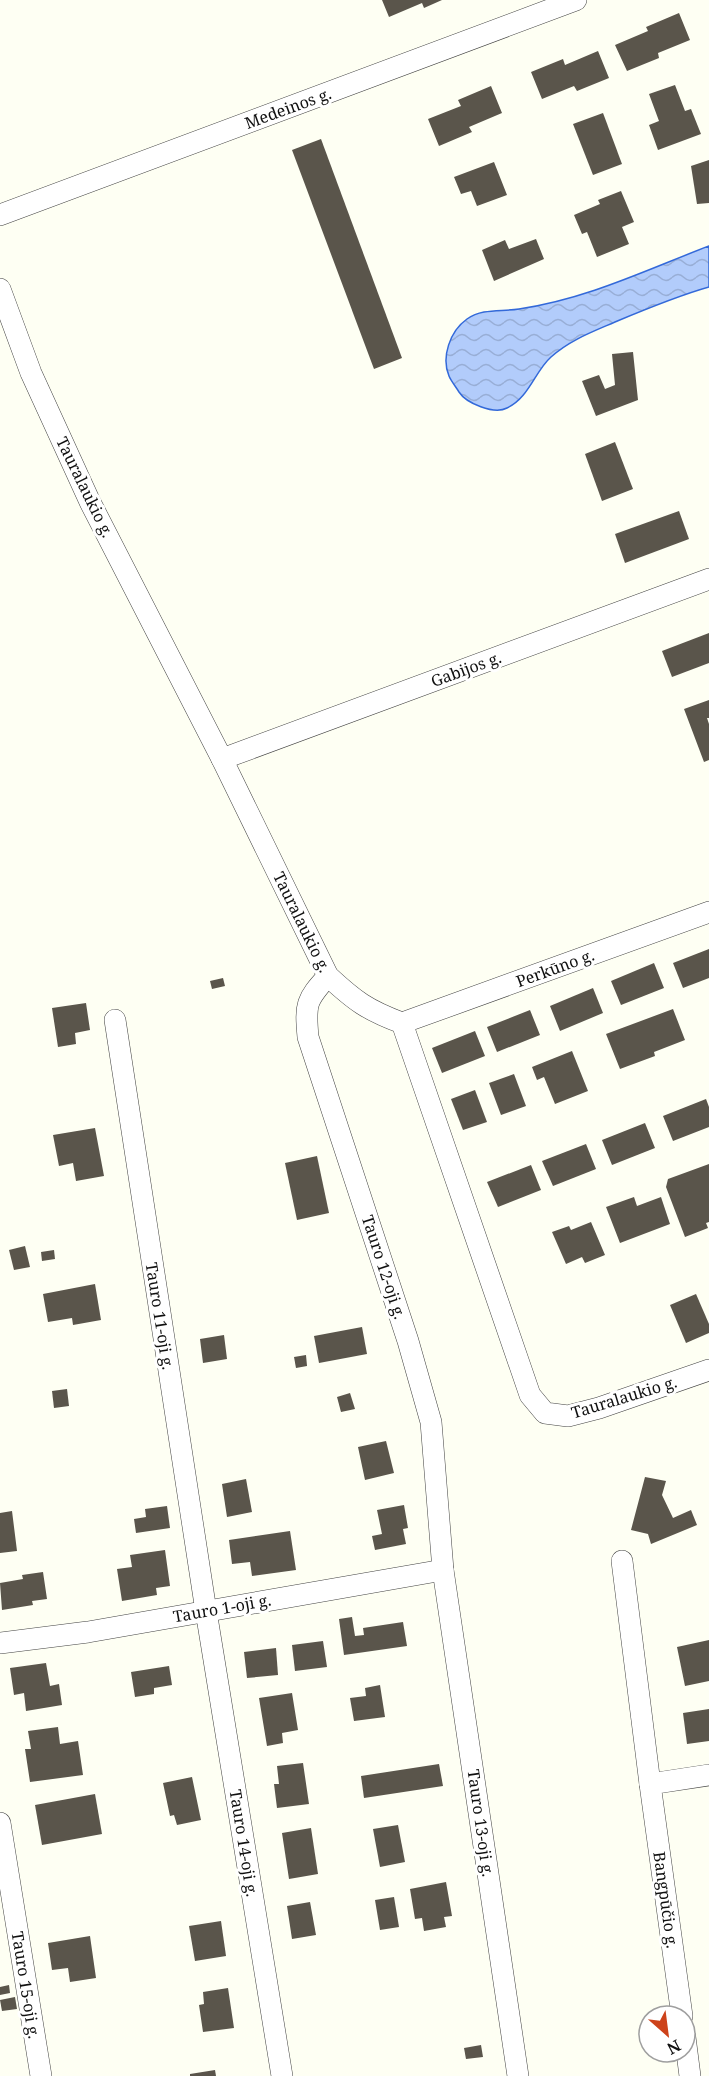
<svg xmlns="http://www.w3.org/2000/svg" width="709" height="2076" viewBox="0 0 709 2076" font-family="'Noto Serif',serif">
  <defs>
    <pattern id="water-waves" width="16" height="10" patternUnits="userSpaceOnUse" patternTransform="scale(1.5)"><rect width="16" height="10" fill="#b2ccfb"/><path d="M0 5q4-4 8 0t8 0" fill="none" stroke="#98aed6"/></pattern>
  </defs>
  <rect width="100%" height="100%" fill="#fefff3"/>
  <path fill="url(#water-waves)" stroke="#3369d9" stroke-width="1.5" d="M709,246V287C677,296 646,309 615,322C592,332 570,340 551,357C535,371 529,398 507,408C494,415 466,403 459,392C456,387 451,381 449,376C441,357 450,331 467,319C483,308 501,312 519,309C587,299 646,270 709,246Z"/>
  <g fill="#5a554b">
    <path d="M382,0H442L424,8L422,3L389,17Z"/>
    <path d="M679,13L690,40L658,53L659,58L627,71L615,45L648,31L646,27Z"/>
    <path d="M598,51L609,78L577,91L574,86L542,99L531,72L563,59L565,65Z"/>
    <path d="M675,85L685,111L691,109L701,134L658,150L649,125L659,121L649,94Z"/>
    <path d="M491,86L502,113L469,127L472,132L439,146L428,119L461,106L458,100Z"/>
    <path d="M603,113L622,164L593,175L573,124Z"/>
    <path d="M321,139L402,358L374,369L292,150Z"/>
    <path d="M709,160V203L697,204L691,166Z"/>
    <path d="M494,162L507,195L477,206L471,191L461,194L454,177Z"/>
    <path d="M621,191L634,222L622,227L629,244L597,257L587,232L582,234L574,215L600,204L598,200Z"/>
    <path d="M536,239L544,259L494,281L482,250L505,240L509,249Z"/>
    <path d="M633,352L638,400L596,416L582,381L599,375L605,389L615,385L612,354Z"/>
    <path d="M615,442L633,489L602,501L585,454Z"/>
    <path d="M679,511L689,539L625,563L615,534Z"/>
    <path d="M709,633V663L672,677L662,651Z"/>
    <path d="M709,700V718H707L709,724V760L704,762L684,709Z"/>
    <path d="M709,949V978L683,988L673,963Z"/>
    <path d="M654,963L664,988L621,1005L611,981Z"/>
    <path d="M223,978L225,986L212,989L210,981Z"/>
    <path d="M593,988L603,1013L560,1031L550,1006Z"/>
    <path d="M86,1003L90,1030L75,1033L76,1044L58,1047L52,1008Z"/>
    <path d="M673,1009L685,1040L654,1052L655,1056L620,1069L606,1034Z"/>
    <path d="M530,1010L540,1035L497,1052L487,1027Z"/>
    <path d="M475,1031L485,1056L442,1073L432,1048Z"/>
    <path d="M572,1051L588,1091L555,1104L544,1077L537,1080L532,1067Z"/>
    <path d="M514,1074L526,1106L501,1115L489,1083Z"/>
    <path d="M475,1090L487,1122L463,1130L451,1099Z"/>
    <path d="M706,1099L709,1107V1127L673,1141L663,1116Z"/>
    <path d="M645,1123L655,1148L612,1165L602,1140Z"/>
    <path d="M95,1128L104,1176L76,1181L73,1163L59,1166L53,1135Z"/>
    <path d="M586,1144L596,1169L553,1186L542,1161Z"/>
    <path d="M317,1156L329,1213L297,1220L285,1163Z"/>
    <path d="M709,1164V1222L706,1223L708,1228L685,1237L666,1187L668,1179Z"/>
    <path d="M531,1165L541,1190L498,1207L487,1182Z"/>
    <path d="M634,1197L637,1206L661,1197L670,1224L620,1243L606,1207Z"/>
    <path d="M591,1222L605,1255L585,1263L582,1257L566,1264L552,1232L569,1226L571,1230Z"/>
    <path d="M25,1246L30,1267L14,1270L9,1250Z"/>
    <path d="M54,1250L55,1259L42,1261L41,1252Z"/>
    <path d="M95,1284L101,1320L73,1325L72,1318L48,1322L43,1294Z"/>
    <path d="M696,1294L709,1324V1333L686,1343L670,1305Z"/>
    <path d="M362,1327L367,1354L319,1363L314,1336Z"/>
    <path d="M224,1335L227,1359L203,1363L200,1339Z"/>
    <path d="M306,1355L307,1366L296,1368L294,1357Z"/>
    <path d="M67,1389L69,1406L54,1408L52,1391Z"/>
    <path d="M350,1393L355,1409L341,1412L337,1397Z"/>
    <path d="M386,1441L394,1473L365,1480L358,1447Z"/>
    <path d="M645,1477L666,1481L662,1495L673,1518L691,1510L697,1525L651,1544L648,1534L631,1530Z"/>
    <path d="M246,1479L252,1512L227,1517L222,1484Z"/>
    <path d="M404,1505L408,1528L403,1529L406,1544L375,1550L372,1536L382,1534L377,1510Z"/>
    <path d="M167,1506L170,1528L136,1533L134,1519L146,1517L145,1509Z"/>
    <path d="M12,1511L17,1551L0,1553V1513Z"/>
    <path d="M290,1531L296,1570L252,1576L250,1562L232,1564L229,1540Z"/>
    <path d="M165,1550L170,1586L156,1588L157,1595L122,1601L117,1569L132,1567L130,1555Z"/>
    <path d="M43,1572L47,1599L32,1601L33,1605L2,1610L0,1583L23,1579L22,1575Z"/>
    <path d="M352,1617L355,1636L364,1635L363,1628L403,1622L407,1646L344,1655L339,1619Z"/>
    <path d="M709,1640V1681L685,1686L677,1647Z"/>
    <path d="M323,1641L327,1667L295,1671L292,1645Z"/>
    <path d="M276,1648L278,1675L247,1678L244,1652Z"/>
    <path d="M46,1663L50,1686L59,1684L62,1705L26,1711L24,1693L14,1695L10,1668Z"/>
    <path d="M169,1666L172,1685L154,1688V1694L135,1697L131,1672Z"/>
    <path d="M380,1685L385,1717L354,1721L350,1698L366,1696L365,1688Z"/>
    <path d="M292,1693L298,1730L282,1733L283,1743L267,1746L259,1698Z"/>
    <path d="M709,1709V1741L687,1744L683,1713Z"/>
    <path d="M58,1727L60,1744L78,1741L83,1775L30,1782L25,1749H31L28,1731Z"/>
    <path d="M303,1763L309,1804L277,1808L274,1784H279L277,1766Z"/>
    <path d="M439,1764L443,1786L364,1798L361,1776Z"/>
    <path d="M192,1777L201,1820L177,1825L174,1815L170,1816L163,1783Z"/>
    <path d="M95,1794L102,1834L42,1845L35,1805Z"/>
    <path d="M398,1825L405,1862L380,1867L373,1829Z"/>
    <path d="M311,1828L318,1874L289,1879L282,1833Z"/>
    <path d="M446,1882L452,1916L444,1917L446,1927L424,1931L422,1918L415,1919L410,1889Z"/>
    <path d="M394,1897L399,1927L380,1930L375,1900Z"/>
    <path d="M310,1902L316,1935L292,1939L287,1906Z"/>
    <path d="M221,1921L226,1956L195,1961L189,1926Z"/>
    <path d="M90,1936L96,1978L70,1982L68,1968L52,1970L48,1943Z"/>
    <path d="M9,1985L10,1993L0,1995V1987Z"/>
    <path d="M228,1988L234,2028L203,2032L199,2005L204,2004L203,1992Z"/>
    <path d="M15,1997L17,2009L2,2011L0,2000Z"/>
    <path d="M481,2045L483,2057L466,2059L464,2048Z"/>
    <path d="M215,2070L216,2076H190V2074Z"/>
  </g>
  <g fill="none" stroke-linecap="round" stroke-linejoin="round">
    <defs>
      <g id="minor">
        <path d="M0,215L576,0"/>
        <path d="M0,289L31,373L90,502L222,759L328,976C355,1001 367,1010 402,1023L530,1395L545,1413L568,1416L599,1408L709,1370"/>
        <path d="M222,759L709,579"/>
        <path d="M328,976C306,1000 305,1004 308,1037L408,1341L431,1422L443,1570L518,2076"/>
        <path d="M115,1020L206,1611L282,2076"/>
        <path d="M402,1023L709,912"/>
        <path d="M622,1561L650,1784"/>
        <path d="M0,1643L88,1632L443,1570"/>
        <path d="M0,1823L41,2076"/>
        <path d="M682,2016L650,1784L709,1775"/>
        <path d="M685,2037L690,2076"/>
      </g>
    </defs>
    <use href="#minor" stroke="#434343" stroke-width="22"/>
    <use href="#minor" stroke="#fff" stroke-width="21"/>
  </g>
  <g text-anchor="middle" dominant-baseline="central" stroke-width="6" stroke-linejoin="round" paint-order="stroke">
    <g font-size="16" fill="#101010" stroke="#fff">
      <text transform="translate(288 108) rotate(-20)">Medeinos g.</text>
      <text transform="translate(85 487) rotate(64)">Tauralaukio g.</text>
      <text transform="translate(466 669) rotate(-20)">Gabijos g.</text>
      <text transform="translate(302 922) rotate(64)">Tauralaukio g.</text>
      <text transform="translate(555 968) rotate(-20)">Perkūno g.</text>
      <text transform="translate(384 1267) rotate(72)">Tauro 12-oji g.</text>
      <text transform="translate(160 1316) rotate(81)">Tauro 11-oji g.</text>
      <text transform="translate(624 1397) rotate(-17)">Tauralaukio g.</text>
      <text transform="translate(222 1608) rotate(-10)">Tauro 1-oji g.</text>
      <text transform="translate(481 1823) rotate(82)">Tauro 13-oji g.</text>
      <text transform="translate(244 1843) rotate(81)">Tauro 14-oji g.</text>
      <text transform="translate(666 1900) rotate(82)">Bangpūčio g.</text>
      <text transform="translate(26 1985) rotate(81)">Tauro 15-oji g.</text>
    </g>
  </g>
  <g transform="translate(667 2034) rotate(152)"><circle r="28" fill="#ffffff" stroke="#9f9f9f" stroke-width="1.5"/>
  <path d="M0-4.5L10 22L0 15L-10 22Z" fill="#cd421a"/>
  <text y="-9" font-size="16" font-weight="bold" text-anchor="middle" fill="#101010">N</text>
  </g>
</svg>
